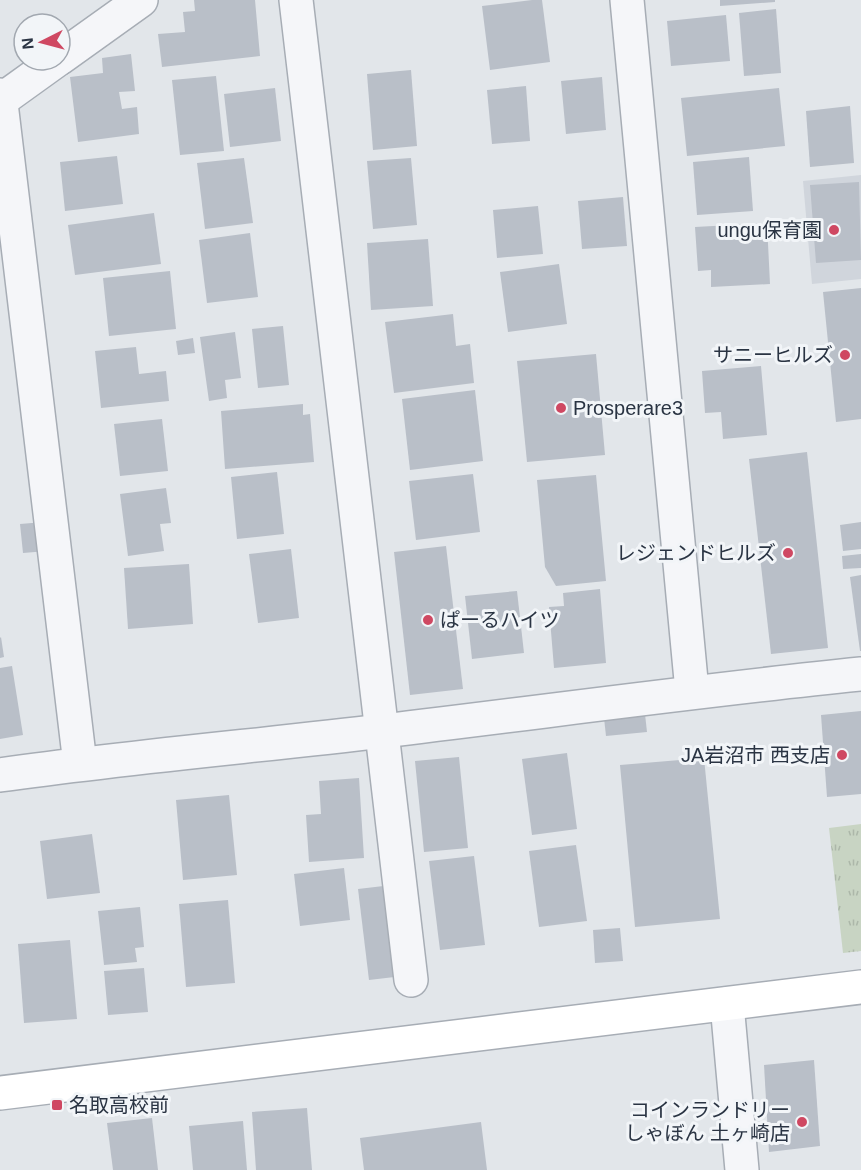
<svg xmlns="http://www.w3.org/2000/svg" width="861" height="1170" viewBox="0 0 861 1170" font-family="Arial,'Noto Sans JP',sans-serif">
  <defs>
    <pattern id="park-tufts" width="24" height="20" patternUnits="userSpaceOnUse" patternTransform="scale(1.5)"><rect width="24" height="20" fill="#c8d4c3"/><path d="M3 7l-1-3M5 7V3M7 7l1-3M15 17l-1-3M17 17v-4M19 17l1-3" fill="none" stroke="#acb7a9"/></pattern>
  </defs>
  <rect width="100%" height="100%" fill="#e2e6ea"/>
  <path fill="#d0d5dc" d="M861,175V279L812,284L803,181Z"/>
  <path fill="url(#park-tufts)" d="M861,824V951L843,953L829,828Z"/>
  <g fill="#b9bfc8">
    <path d="M194,0H255L260,56L162,67L158,34L185,32L183,12L195,11Z"/>
    <path d="M532,0H542L550,62L490,70L482,6Z"/>
    <path d="M720,0H775V2L720,6Z"/>
    <path d="M776,9L781,73L744,76L739,13Z"/>
    <path d="M726,15L730,61L671,66L667,21Z"/>
    <path d="M131,54L135,91L119,92L122,109L137,107L139,134L78,142L70,77L103,73L102,58Z"/>
    <path d="M411,70L417,146L373,150L367,74Z"/>
    <path d="M216,76L224,151L180,155L172,80Z"/>
    <path d="M602,77L606,130L566,134L561,81Z"/>
    <path d="M526,86L530,141L492,144L487,90Z"/>
    <path d="M275,88L281,141L230,147L224,94Z"/>
    <path d="M779,88L785,146L687,156L681,98Z"/>
    <path d="M850,106L854,163L810,167L806,111Z"/>
    <path d="M117,156L123,204L65,211L60,162Z"/>
    <path d="M749,157L753,211L697,215L693,162Z"/>
    <path d="M244,158L253,223L205,229L197,163Z"/>
    <path d="M411,158L417,225L373,229L367,161Z"/>
    <path d="M859,182L861,260L816,263L810,185Z"/>
    <path d="M623,197L627,246L582,249L578,201Z"/>
    <path d="M538,206L543,254L497,258L493,210Z"/>
    <path d="M154,213L161,264L75,275L68,225Z"/>
    <path d="M767,223L770,284L711,287V270L698,271L695,227Z"/>
    <path d="M250,233L258,297L207,303L199,240Z"/>
    <path d="M428,239L433,306L371,310L367,243Z"/>
    <path d="M559,264L567,324L508,332L500,272Z"/>
    <path d="M170,271L176,329L109,336L103,278Z"/>
    <path d="M861,288V419L836,422L823,292Z"/>
    <path d="M453,314L456,346L470,344L474,383L394,393L385,322Z"/>
    <path d="M283,326L289,385L258,388L252,329Z"/>
    <path d="M235,332L241,378L225,380L227,398L209,401L200,337Z"/>
    <path d="M193,338L195,353L178,355L176,341Z"/>
    <path d="M136,347L139,374L166,371L169,401L101,408L95,351Z"/>
    <path d="M596,354L605,455L527,462L517,361Z"/>
    <path d="M761,366L767,435L723,439L721,412L705,413L702,371Z"/>
    <path d="M475,390L483,461L410,470L402,399Z"/>
    <path d="M303,404V415L310,414L314,462L225,469L221,411Z"/>
    <path d="M162,419L168,471L120,476L114,424Z"/>
    <path d="M807,452L828,648L771,654L749,459Z"/>
    <path d="M277,472L284,534L237,539L231,477Z"/>
    <path d="M473,474L480,532L416,540L409,481Z"/>
    <path d="M596,475L606,581L556,586L545,567L537,480Z"/>
    <path d="M166,488L171,523L160,524L164,551L128,556L120,494Z"/>
    <path d="M44,522L47,551L23,553L20,524Z"/>
    <path d="M861,522V549L843,551L840,525Z"/>
    <path d="M446,546L463,689L410,695L394,552Z"/>
    <path d="M291,549L299,618L258,623L249,554Z"/>
    <path d="M861,554V568L843,569L842,556Z"/>
    <path d="M189,564L193,624L128,629L124,568Z"/>
    <path d="M861,575V651H860L850,577Z"/>
    <path d="M600,589L606,663L554,668L549,607L564,606L563,593Z"/>
    <path d="M517,591L524,653L472,659L465,596Z"/>
    <path d="M1,637L4,657L0,658V638Z"/>
    <path d="M12,666L23,735L0,739V668Z"/>
    <path d="M861,711V794L827,797L821,715Z"/>
    <path d="M645,714L647,732L606,736L604,718Z"/>
    <path d="M567,753L577,829L532,835L522,759Z"/>
    <path d="M459,757L468,848L424,852L415,761Z"/>
    <path d="M704,758L720,919L635,927L620,765Z"/>
    <path d="M359,778L364,858L309,862L306,815L321,814L319,781Z"/>
    <path d="M229,795L237,875L183,880L176,800Z"/>
    <path d="M92,834L100,893L47,899L40,841Z"/>
    <path d="M576,845L587,921L539,927L529,851Z"/>
    <path d="M474,856L485,945L440,950L429,861Z"/>
    <path d="M344,868L350,920L300,926L294,874Z"/>
    <path d="M392,885L403,976L369,980L358,889Z"/>
    <path d="M228,900L235,983L186,987L179,904Z"/>
    <path d="M140,907L144,947L135,948L137,962L104,965L98,911Z"/>
    <path d="M620,928L623,961L595,963L593,930Z"/>
    <path d="M70,940L77,1019L24,1023L18,944Z"/>
    <path d="M144,968L148,1012L108,1015L104,971Z"/>
    <path d="M814,1060L820,1146L769,1152L764,1065Z"/>
    <path d="M307,1108L312,1170H256L252,1112Z"/>
    <path d="M152,1118L158,1170H113L107,1123Z"/>
    <path d="M243,1121L247,1170H193L189,1126Z"/>
    <path d="M481,1122L487,1170H364L360,1138Z"/>
  </g>
  <g fill="none" stroke-linecap="round" stroke-linejoin="round">
    <defs>
      <g id="street">
        <path d="M296,0L411,980"/>
        <path d="M627,0L692,691"/>
        <path d="M60,58L141,0"/>
        <path d="M0,95L80,764"/>
        <path d="M0,101L57,60"/>
        <path d="M0,775C127,757 256,746 383,731C543,712 701,690 861,674"/>
        <path d="M727,1004L742,1170"/>
      </g>
      <path id="secondary" d="M0,1093L861,987"/>
    </defs>
    <use href="#street" stroke="#a7adb5" stroke-width="36"/>
    <use href="#secondary" stroke="#a7adb5" stroke-width="36"/>
    <use href="#street" stroke="#f5f6f9" stroke-width="33"/>
    <use href="#secondary" stroke="#fff" stroke-width="33"/>
  </g>
  <g fill="#cf4862" stroke="#f2f5f8" stroke-width="2">
    <circle cx="834" cy="230" r="6"/>
    <circle cx="845" cy="355" r="6"/>
    <circle cx="561" cy="408" r="6"/>
    <circle cx="788" cy="553" r="6"/>
    <circle cx="428" cy="620" r="6"/>
    <circle cx="842" cy="755" r="6"/>
    <rect x="51" y="1099" width="12" height="12" rx="3"/>
    <circle cx="802" cy="1122" r="6"/>
  </g>
  <g text-anchor="middle" dominant-baseline="central" stroke-width="6" stroke-linejoin="round" paint-order="stroke">
    <g font-size="20" fill="#2a3443" stroke="#f2f5f8" text-anchor="end">
      <text x="822" y="230">ungu保育園</text>
      <text x="833" y="355">サニーヒルズ</text>
      <text x="573" y="408" text-anchor="start">Prosperare3</text>
      <text x="776" y="553">レジェンドヒルズ</text>
      <text x="440" y="620" text-anchor="start">ぱーるハイツ</text>
      <text x="830" y="755">JA岩沼市 西支店</text>
      <text x="69" y="1105" text-anchor="start">名取高校前</text>
      <text x="790" y="1110">コインランドリー<tspan x="790" dy="23">しゃぼん 土ヶ崎店</tspan></text>
    </g>
  </g>
  <g transform="translate(42 42) rotate(264)"><circle r="28" fill="#f2f5f8" stroke="#a2a8b0" stroke-width="1.5"/>
  <path d="M0-4.5L10 22L0 15L-10 22Z" fill="#cf4862"/>
  <text y="-9" font-size="16" font-weight="bold" text-anchor="middle" fill="#2a3443">N</text>
  </g>
</svg>
